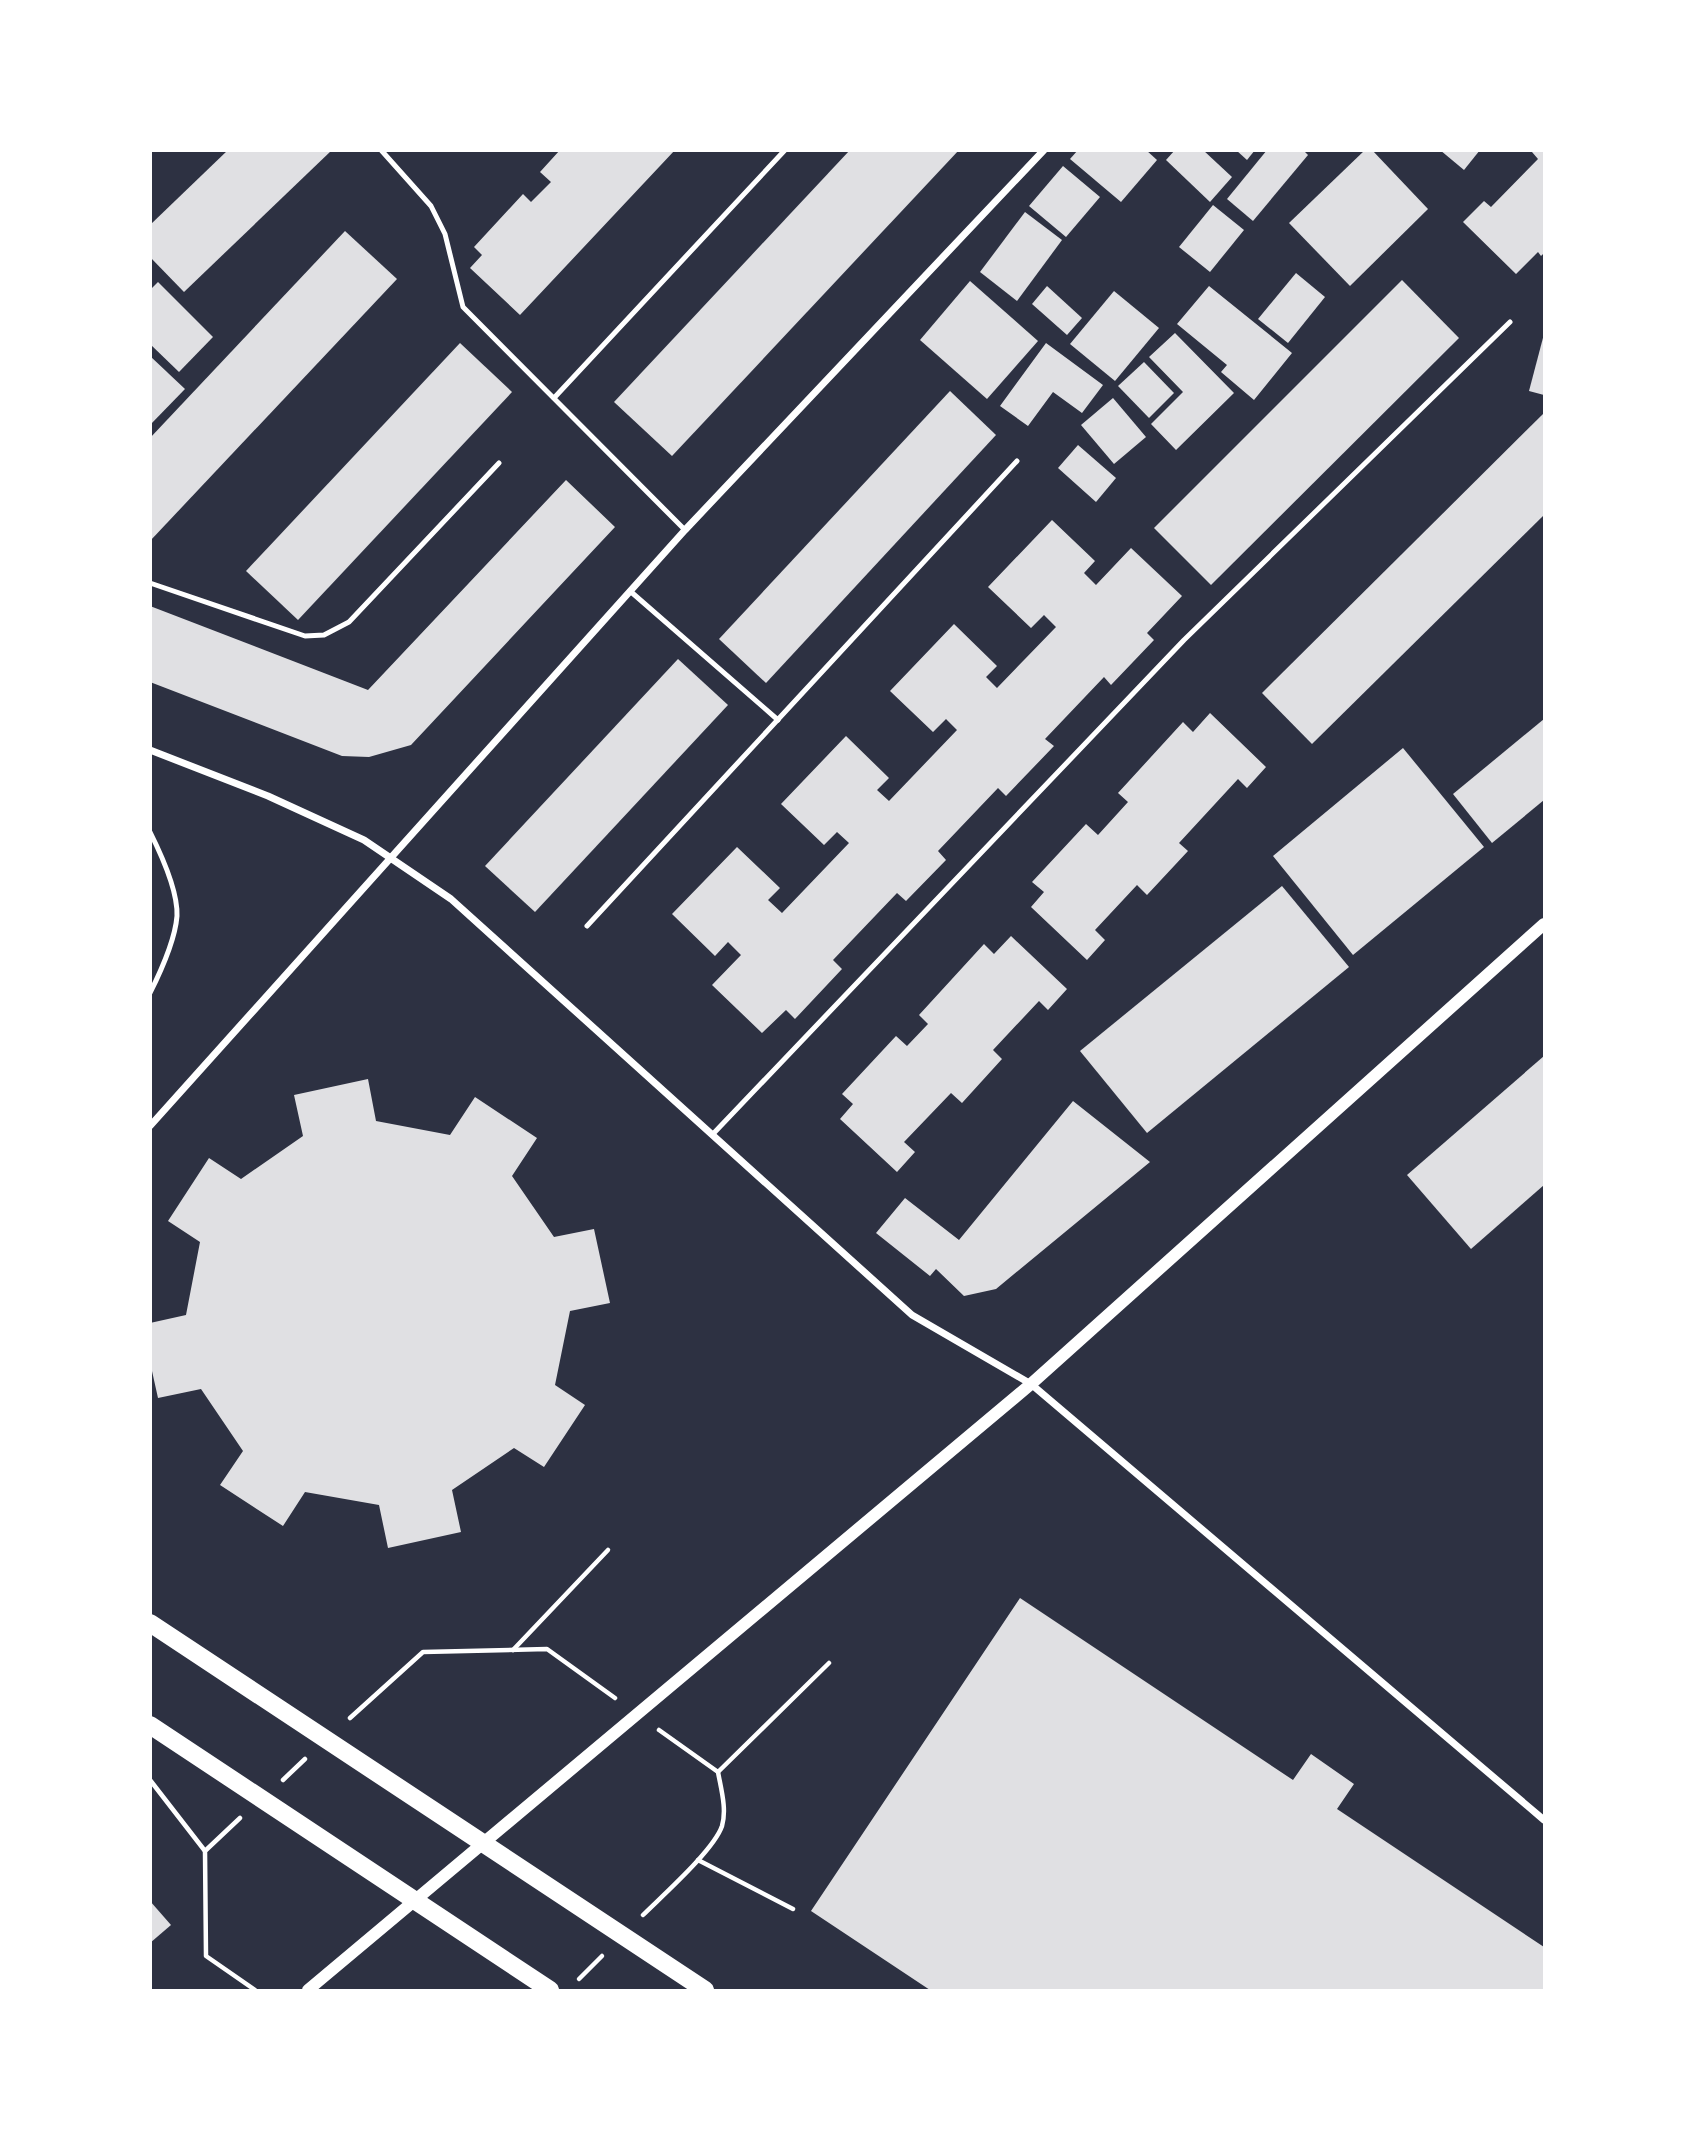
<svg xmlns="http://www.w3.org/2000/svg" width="1695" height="2141" viewBox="0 0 1695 2141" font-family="'Source Serif 4',serif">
  <rect width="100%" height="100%" fill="#2d3142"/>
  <g fill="#e0e0e3">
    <path d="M228,150H332L184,292L150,257V225Z"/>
    <path d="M560,150H675L520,315L470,268L482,255L474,247L523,194L531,202L551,182L540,172Z"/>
    <path d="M850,150H959L672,456L614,402Z"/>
    <path d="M1078,150H1146L1157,160L1121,202L1070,159Z"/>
    <path d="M1175,150H1203L1232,177L1210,202L1166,160Z"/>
    <path d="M1236,150H1255L1247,160Z"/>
    <path d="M1267,150H1303L1308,155L1253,221L1227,199Z"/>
    <path d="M1365,150H1372L1428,209L1350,286L1289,223Z"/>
    <path d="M1440,150H1480L1464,170Z"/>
    <path d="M1534,150H1544V253L1541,256L1538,252L1516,274L1463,222L1484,201L1491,207L1538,159L1532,152Z"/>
    <path d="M1063,166L1100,197L1066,237L1029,206Z"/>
    <path d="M1213,205L1244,230L1210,272L1179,247Z"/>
    <path d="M1025,212L1062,240L1017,301L980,272Z"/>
    <path d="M345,231L397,279L150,541V438Z"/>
    <path d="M1296,273L1325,297L1288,343L1258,319Z"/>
    <path d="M1402,280L1459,338L1211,585L1154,528Z"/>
    <path d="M970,281L1038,341L987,399L920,340Z"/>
    <path d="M158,282L213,337L179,372L150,344V290Z"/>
    <path d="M1047,286L1082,318L1067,335L1032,304Z"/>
    <path d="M1209,286L1292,353L1254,400L1221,372L1227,365L1177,324Z"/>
    <path d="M1114,291L1159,328L1115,381L1070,344Z"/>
    <path d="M1175,333L1234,393L1176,450L1151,424L1183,392L1149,357Z"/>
    <path d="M1544,334V395L1529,391Z"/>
    <path d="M460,343L512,392L298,620L246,571Z"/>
    <path d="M1046,343L1103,385L1082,413L1053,392L1028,426L1000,406Z"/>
    <path d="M150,356L185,389L150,425Z"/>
    <path d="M1144,362L1174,393L1149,418L1118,386Z"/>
    <path d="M950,391L996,435L766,683L719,639Z"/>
    <path d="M1113,398L1146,437L1114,464L1081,425Z"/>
    <path d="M1544,413V515L1312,744L1262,693Z"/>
    <path d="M1078,445L1116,478L1096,502L1058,468Z"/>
    <path d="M566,480L615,527L411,745L369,757L342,756L150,682V606L368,690Z"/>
    <path d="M1052,520L1095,561L1084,573L1096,585L1131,548L1182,596L1147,633L1154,640L1111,685L1104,677L1045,739L1054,746L1006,796L998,788L938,851L946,860L906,901L897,893L833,960L842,969L795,1019L786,1010L762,1033L712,985L741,955L728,942L715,956L672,914L737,847L780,888L768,900L782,913L849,843L837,832L824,845L781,804L846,736L889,778L877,790L889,801L957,730L946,719L933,732L890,691L954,624L997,666L986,677L997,688L1056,627L1044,615L1031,628L988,587Z"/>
    <path d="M678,659L728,705L535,912L485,866Z"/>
    <path d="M1210,713L1266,767L1247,788L1238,779L1179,843L1188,851L1147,895L1137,885L1095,930L1105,940L1087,960L1031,907L1044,892L1032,882L1086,824L1098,835L1128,802L1118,793L1183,722L1193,732Z"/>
    <path d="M1544,719V800L1492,843L1453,794Z"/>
    <path d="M1403,748L1484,847L1353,955L1273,856Z"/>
    <path d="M1282,886L1349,967L1147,1133L1080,1051Z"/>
    <path d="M1011,936L1067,989L1048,1010L1039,1001L993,1050L1002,1059L962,1103L951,1093L904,1142L915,1152L897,1172L840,1119L853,1104L842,1094L896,1036L907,1046L928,1024L919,1015L984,944L994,954Z"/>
    <path d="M1544,1056V1185L1471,1249L1407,1175Z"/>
    <path d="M368,1079L376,1121L450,1135L475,1097L537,1138L512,1176L554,1237L594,1229L610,1303L570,1311L555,1385L585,1405L544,1467L514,1448L452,1490L461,1532L388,1548L379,1505L305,1492L283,1526L220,1485L243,1451L201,1389L158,1398L150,1362V1323L186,1315L200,1242L168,1221L209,1158L241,1179L303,1136L294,1095Z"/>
    <path d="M1073,1101L1150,1162L996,1289L964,1296L936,1269L930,1276L876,1233L905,1198L959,1240Z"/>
    <path d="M1020,1598L1293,1780L1311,1754L1354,1784L1337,1809L1544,1947V1990H930L811,1911Z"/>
    <path d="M150,1901L171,1925L150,1943Z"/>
  </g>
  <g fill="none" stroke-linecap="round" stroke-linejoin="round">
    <g stroke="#fff" stroke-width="4.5">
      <path d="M513,1650L608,1550"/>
      <path d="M350,1718L423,1652L547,1649L615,1698"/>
      <path d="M718,1772L829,1663"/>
      <path d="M150,1780L205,1851"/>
      <path d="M283,1780L305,1759"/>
      <path d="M240,1818L205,1851L206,1956L255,1990"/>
      <path d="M698,1860L793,1909"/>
      <path d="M643,1915C662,1896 714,1850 722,1826C727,1809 721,1789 718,1772L659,1730"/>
      <path d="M579,1979L602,1956"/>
    </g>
    <g stroke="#fff" stroke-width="5">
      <path d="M381,150L431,206L445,234L463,307L685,530"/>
      <path d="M554,398L785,150"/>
      <path d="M150,583L305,636L324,635L349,622L499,463"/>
      <path d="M630,591L778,720"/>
      <path d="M150,832C161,854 178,891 177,916C175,941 161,971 150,993"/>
      <path d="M587,926L1017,461"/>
      <path d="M712,1135L1184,640L1510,322"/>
    </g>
    <g stroke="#fff" stroke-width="7">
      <path d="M150,750L268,796L364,840L451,899L912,1315L1031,1384L1544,1820"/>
      <path d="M150,1126L685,530L1044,150"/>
    </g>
    <path stroke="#fff" stroke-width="12" d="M308,1990L1031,1384L1544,924"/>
    <g stroke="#fff" stroke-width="18">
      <path d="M150,1623L705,1990"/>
      <path d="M150,1725L550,1990"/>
    </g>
  </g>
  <rect width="1695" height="2141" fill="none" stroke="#ffffff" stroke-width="304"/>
</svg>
